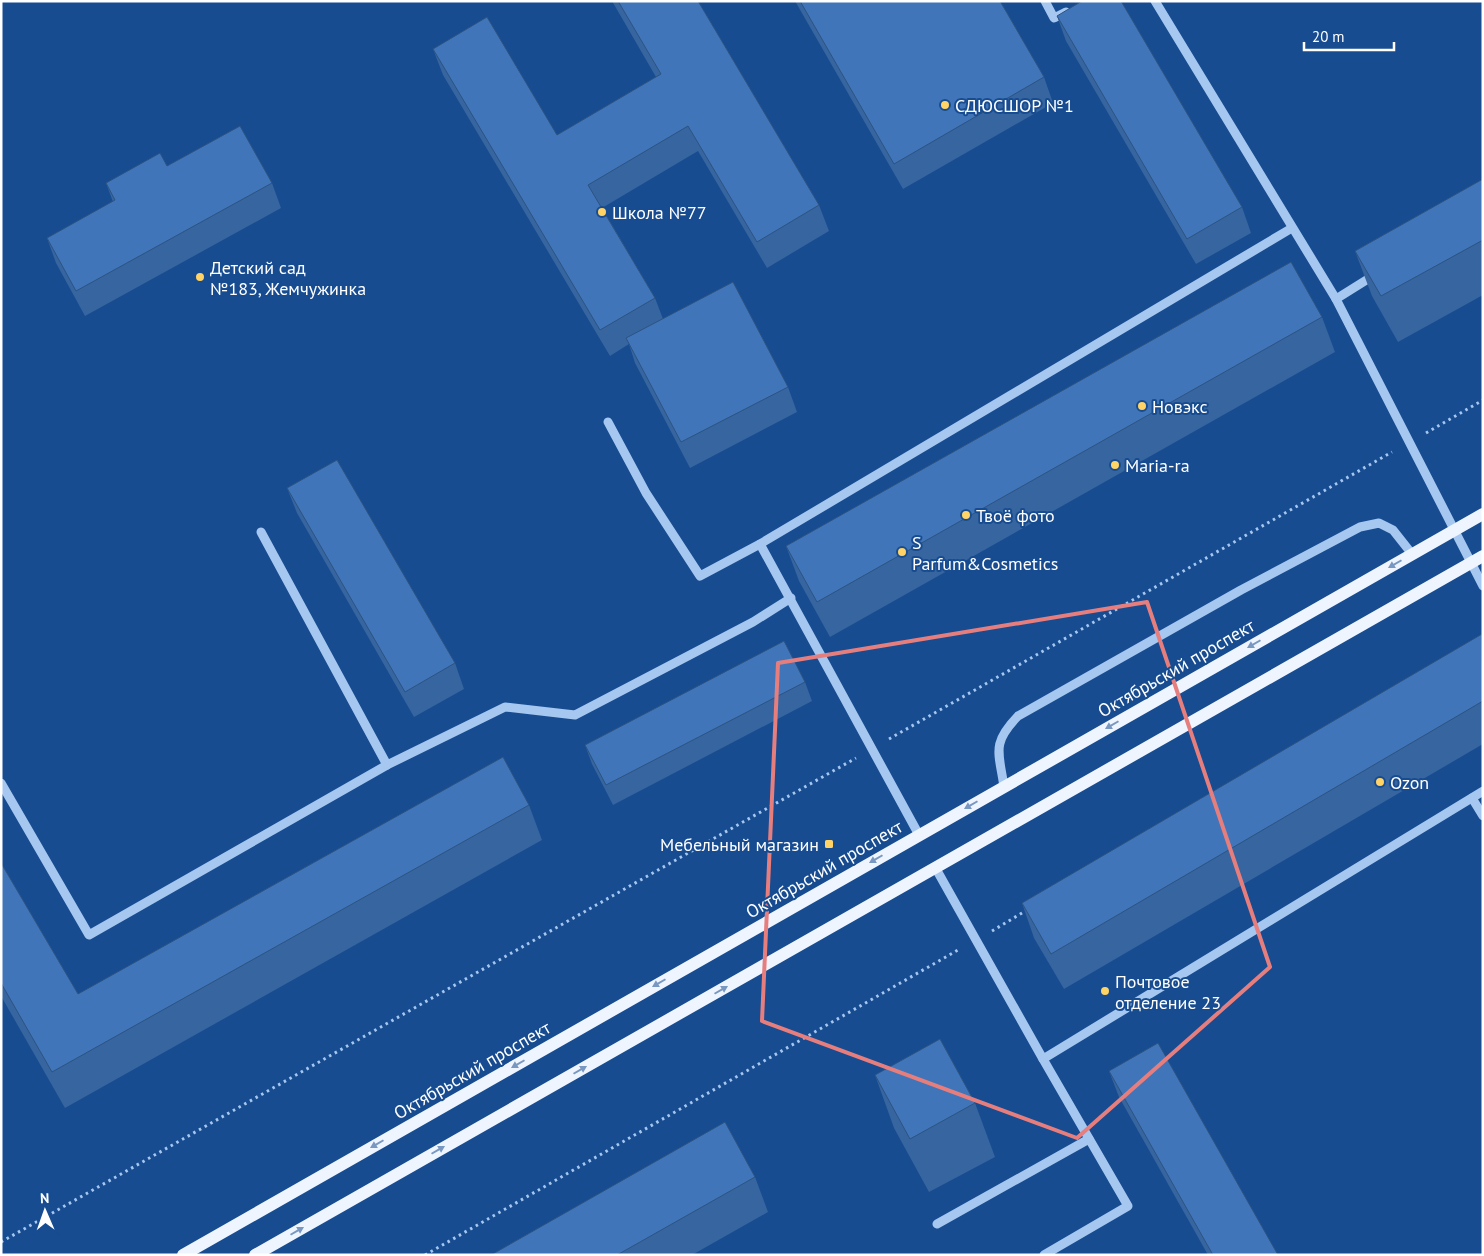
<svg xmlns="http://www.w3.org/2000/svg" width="1484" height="1256" viewBox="0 0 1484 1256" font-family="'PT Sans',sans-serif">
  <rect width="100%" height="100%" fill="#174c91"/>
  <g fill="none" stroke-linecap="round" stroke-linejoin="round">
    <g stroke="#a6c7f0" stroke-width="3" stroke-dasharray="2.5 4" stroke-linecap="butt">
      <path d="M1426,433L1483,400"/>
      <path d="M889,739L1392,452"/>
      <path d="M992,931L1027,910"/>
      <path d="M1,1242L856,758"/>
      <path d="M425,1255L958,950"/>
    </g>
    <g stroke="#a6c7f0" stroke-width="9">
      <path d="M1045,1L1054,18L1066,12"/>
      <path d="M1155,1L1336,299"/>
      <path d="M1376,274L1336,299L1483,586"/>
      <path d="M608,422L646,493L700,576L760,544"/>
      <path d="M261,532L387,765"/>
      <path d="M1,783L89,935L387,765L505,707L575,715L753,622L791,598"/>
      <path d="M1004,787C999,752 991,744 1018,716L1241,590L1360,527L1379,523L1393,530L1412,554"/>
      <path d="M1472,798L1483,816"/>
      <path d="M919,835L760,544L1292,228"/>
      <path d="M935,867L1043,1059L1483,791"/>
      <path d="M1043,1059L1128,1206L1044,1255"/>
      <path d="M937,1224L1089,1139"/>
    </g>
    <g stroke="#eff5ff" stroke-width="12">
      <path d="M183,1255L1483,514"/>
      <path d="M255,1255L1483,556"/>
    </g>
  </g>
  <g fill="#37659f">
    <path d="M612,1H698L819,205L829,231L767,268L698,151L602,208L655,298L663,319L788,387L797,412L690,468L635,363L629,344L610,356L443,75L433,49L557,135L656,77Z"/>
    <path d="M795,1H1000L1044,77L1053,103L903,189Z"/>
    <path d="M1057,16L1242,207L1251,233L1196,264L1066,41Z"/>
    <path d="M167,166L272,183L281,208L85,316L56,263L47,238L113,202L106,183Z"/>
    <path d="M1483,179V295L1398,342L1372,296L1355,251Z"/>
    <path d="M1322,317L1335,352L830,637L799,581L786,546Z"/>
    <path d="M287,488L455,663L464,689L414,717L297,513Z"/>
    <path d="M1483,635V744L1064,989L1034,938L1022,903Z"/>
    <path d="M805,682L812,701L613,805L592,764L585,745Z"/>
    <path d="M529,805L542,840L65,1108L1,996V863L78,994Z"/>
    <path d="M1109,1071L1278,1255H1208L1119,1097Z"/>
    <path d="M875,1075L975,1103L995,1157L929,1192L894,1128Z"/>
    <path d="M755,1177L768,1212L692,1255H491Z"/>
  </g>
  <g fill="#4076b9" stroke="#2d5382">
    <path d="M618,1H698L819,205L757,242L688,126L588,185L655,298L600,330L433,49L487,17L557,135L661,74Z"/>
    <path d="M800,1H1000L1044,77L894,164Z"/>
    <path d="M1082,1H1121L1242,207L1187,239L1057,16Z"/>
    <path d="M240,126L272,183L76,291L47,238L115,200L106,183L160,153L167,166Z"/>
    <path d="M1483,179V240L1381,296L1355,251Z"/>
    <path d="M1291,262L1322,317L817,602L786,546Z"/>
    <path d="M733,282L788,387L681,442L626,338Z"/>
    <path d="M337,460L455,663L405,692L287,488Z"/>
    <path d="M1482,634L1483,701L1051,954L1022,903Z"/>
    <path d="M784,641L805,682L606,785L585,745Z"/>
    <path d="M503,757L529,805L52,1072L1,983V863L78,994Z"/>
    <path d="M940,1039L975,1103L910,1139L875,1075Z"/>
    <path d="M1158,1043L1278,1255H1213L1109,1071Z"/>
    <path d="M725,1122L755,1177L617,1255H491Z"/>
  </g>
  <defs><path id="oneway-solid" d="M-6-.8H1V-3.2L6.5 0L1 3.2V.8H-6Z" transform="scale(1.25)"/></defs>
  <g fill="#7898c2">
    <use href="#oneway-solid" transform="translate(1395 564) rotate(150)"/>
    <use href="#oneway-solid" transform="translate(1254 644) rotate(150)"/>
    <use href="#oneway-solid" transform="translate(1112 725) rotate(150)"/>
    <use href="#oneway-solid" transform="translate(971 805) rotate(150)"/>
    <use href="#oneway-solid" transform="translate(876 859) rotate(150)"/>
    <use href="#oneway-solid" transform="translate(659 983) rotate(150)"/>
    <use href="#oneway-solid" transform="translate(721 990) rotate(-30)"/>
    <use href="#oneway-solid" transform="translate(518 1064) rotate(150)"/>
    <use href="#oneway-solid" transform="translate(580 1070) rotate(-30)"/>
    <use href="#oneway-solid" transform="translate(377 1144) rotate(150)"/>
    <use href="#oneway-solid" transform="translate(438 1150) rotate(-30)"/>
    <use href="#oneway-solid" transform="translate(297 1231) rotate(-30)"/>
  </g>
  <path fill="none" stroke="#e67e7e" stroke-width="4" stroke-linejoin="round" d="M1147,602L1270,967L1077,1138L762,1021L778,663Z"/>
  <g fill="#ffd365" stroke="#174c91" stroke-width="2">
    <circle cx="945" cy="105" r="5"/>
    <circle cx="602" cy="212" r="5"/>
    <circle cx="200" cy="277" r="5"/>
    <circle cx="1142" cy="406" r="5"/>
    <circle cx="1115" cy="465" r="5"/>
    <circle cx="966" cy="515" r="5"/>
    <circle cx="902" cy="552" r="5"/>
    <circle cx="1380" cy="782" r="5"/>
    <rect x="824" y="839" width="10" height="10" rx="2.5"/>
    <circle cx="1105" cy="991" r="5"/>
  </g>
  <g text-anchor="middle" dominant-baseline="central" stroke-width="4" stroke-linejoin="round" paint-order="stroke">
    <g font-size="18" fill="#fff" stroke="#174c91" text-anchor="start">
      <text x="955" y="105">СДЮСШОР №1</text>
      <text x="612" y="212">Школа №77</text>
      <text x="210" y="267">Детский сад<tspan x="210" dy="21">№183, Жемчужинка</tspan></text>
      <text x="1152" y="406">Новэкс</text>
      <text x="1125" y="465">Maria-ra</text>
      <text x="976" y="515">Твоё фото</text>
      <text x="912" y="542">S<tspan x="912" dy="21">Parfum&amp;Cosmetics</tspan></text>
      <text x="1390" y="782">Ozon</text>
      <text x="819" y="844" text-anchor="end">Мебельный магазин</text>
      <text x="1115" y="981">Почтовое<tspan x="1115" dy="21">отделение 23</tspan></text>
    </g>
    <g font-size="18" fill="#fff" stroke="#174c91">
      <text transform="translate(1176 668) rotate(-30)">Октябрьский проспект</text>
      <text transform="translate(824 869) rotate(-30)">Октябрьский проспект</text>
      <text transform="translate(472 1070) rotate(-30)">Октябрьский проспект</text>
    </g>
  </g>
  <rect width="1484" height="1256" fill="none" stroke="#ffffff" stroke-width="5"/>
  <g transform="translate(45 1211) rotate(358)" stroke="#174c91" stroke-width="4" paint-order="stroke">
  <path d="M0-4L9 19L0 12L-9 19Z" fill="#ffffff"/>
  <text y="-8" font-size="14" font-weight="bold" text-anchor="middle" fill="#ffffff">N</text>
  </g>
  <path d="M1304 42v8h90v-8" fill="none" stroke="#ffffff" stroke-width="2.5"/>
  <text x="1312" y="42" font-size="15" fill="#ffffff" stroke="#174c91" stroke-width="4" paint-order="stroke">20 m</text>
</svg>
